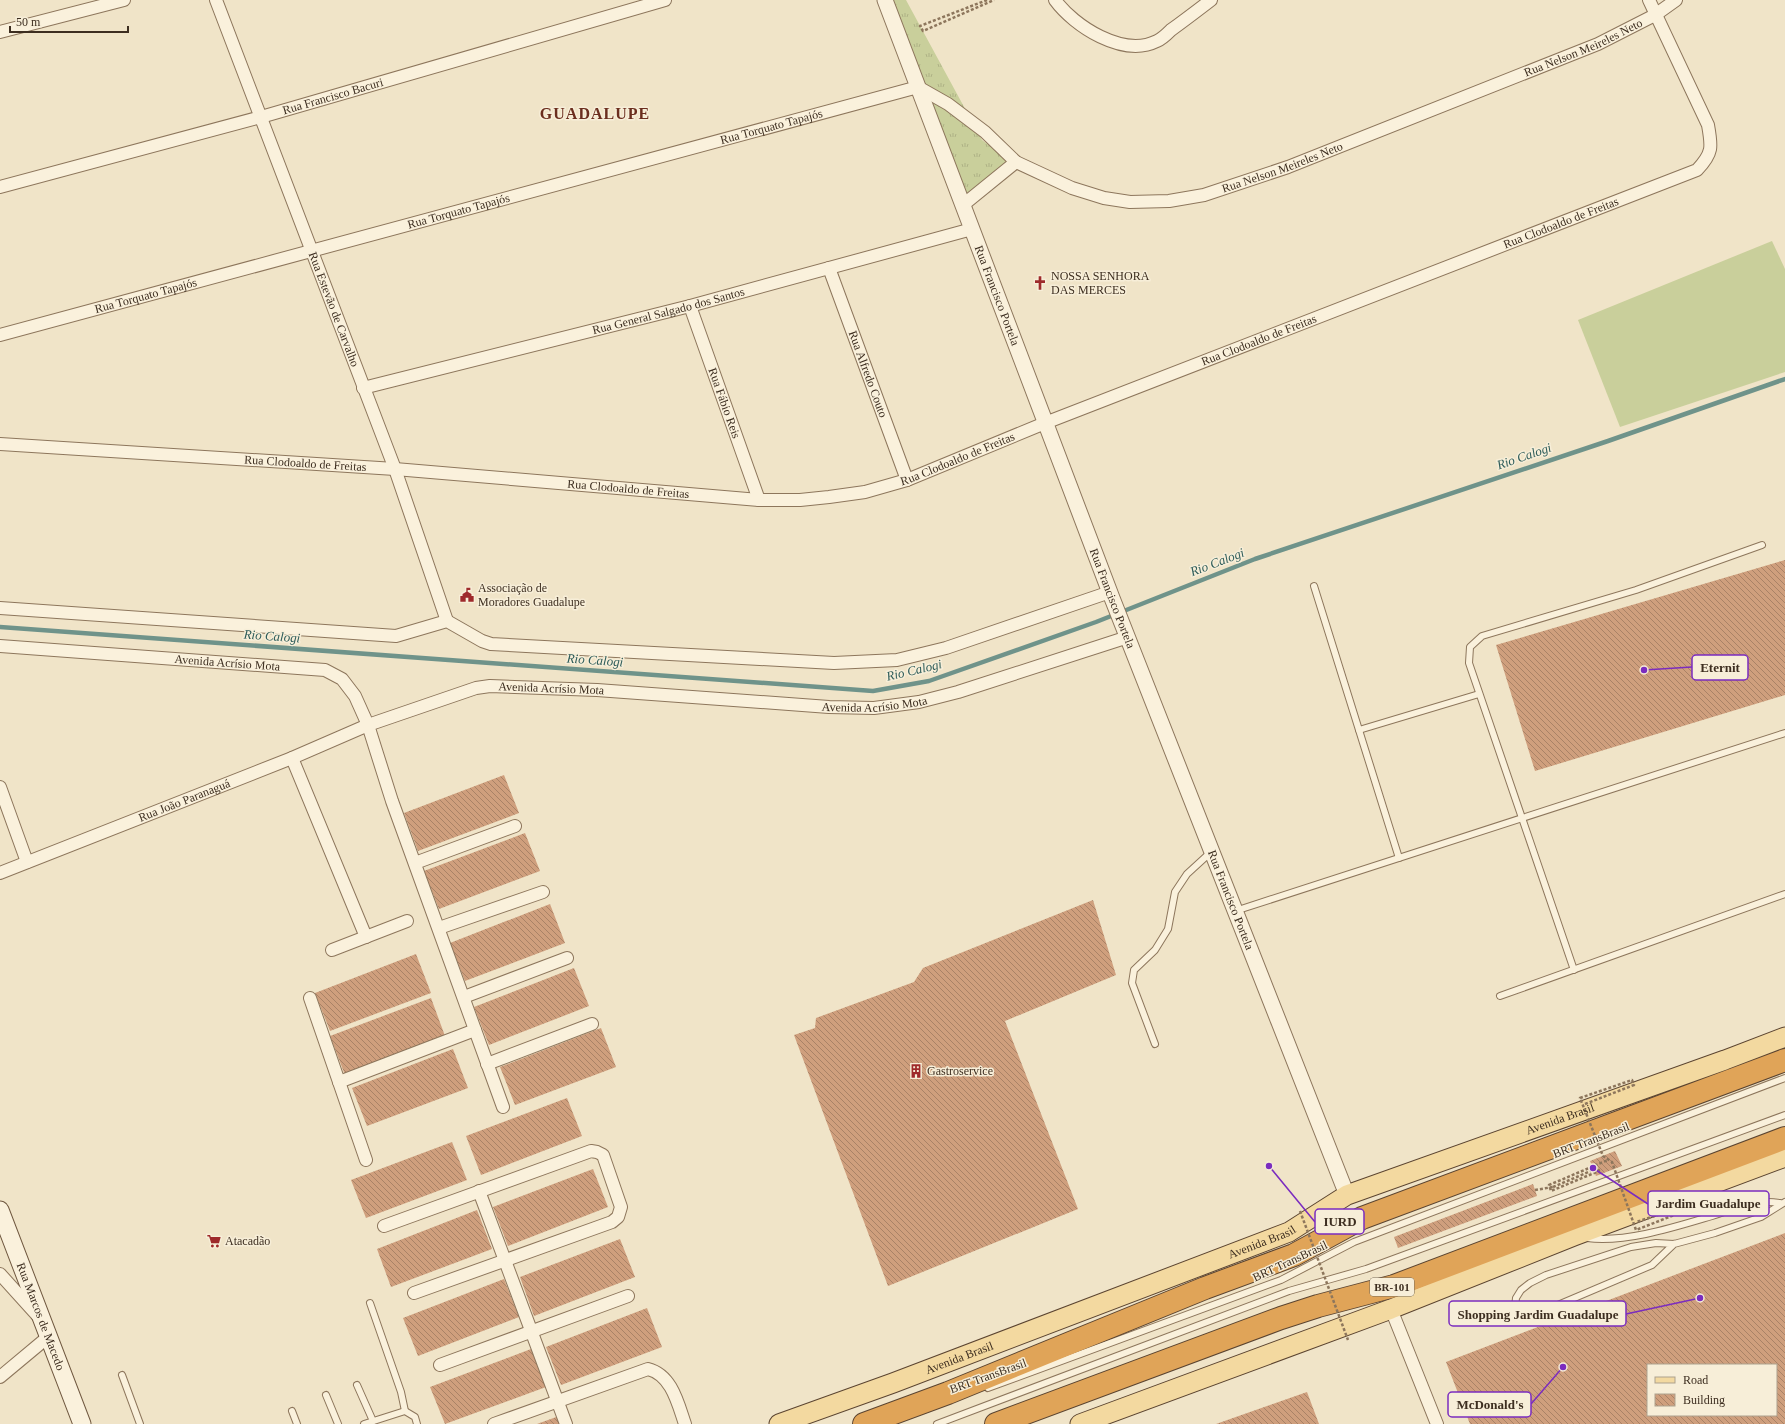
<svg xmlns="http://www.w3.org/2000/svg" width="1785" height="1424" viewBox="0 0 1785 1424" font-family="'Times New Roman',serif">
  <defs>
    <pattern id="grass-tufts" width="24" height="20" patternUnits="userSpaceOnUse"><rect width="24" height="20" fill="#c9cf9b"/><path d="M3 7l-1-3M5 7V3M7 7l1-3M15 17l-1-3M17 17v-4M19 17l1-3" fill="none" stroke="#aeb285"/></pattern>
    <pattern id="building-back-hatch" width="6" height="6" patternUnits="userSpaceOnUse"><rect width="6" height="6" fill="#cf9f7d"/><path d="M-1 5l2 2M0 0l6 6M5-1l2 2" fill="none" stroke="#a98266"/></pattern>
  </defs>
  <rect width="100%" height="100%" fill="#f0e4c8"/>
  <path fill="url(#grass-tufts)" d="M886,0H906L982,140L1012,162L967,194L920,87Z"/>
  <path fill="#c9cf9b" d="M1772,241L1785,269V372L1620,427L1578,320Z"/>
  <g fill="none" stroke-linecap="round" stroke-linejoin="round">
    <path stroke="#6f938a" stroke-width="4.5" d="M0,627L873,691L929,681L1096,622L1255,559L1608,441L1785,379"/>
  </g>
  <g fill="url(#building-back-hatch)" fill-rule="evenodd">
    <path d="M1785,560V695L1535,771L1496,645Z"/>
    <path d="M504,775L519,813L418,851L404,813Z"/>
    <path d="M525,833L540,871L439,909L424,871Z"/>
    <path d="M1093,900L1116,975L1005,1021L1078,1209L888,1286L794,1035L815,1028L816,1018L914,982L923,968Z"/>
    <path d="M550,904L565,943L465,981L450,943Z"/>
    <path d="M416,954L431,993L330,1031L315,993Z"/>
    <path d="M574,968L589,1006L489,1045L474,1007Z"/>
    <path d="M431,998L445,1036L345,1075L330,1036Z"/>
    <path d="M601,1028L616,1067L515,1105L500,1067Z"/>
    <path d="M453,1049L468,1088L367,1126L352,1088Z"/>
    <path d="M567,1098L582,1136L481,1175L466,1136Z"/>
    <path d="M452,1142L467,1180L366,1218L351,1180Z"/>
    <path d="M1615,1151L1622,1166L1596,1176L1590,1161Z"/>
    <path d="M593,1169L608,1207L508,1246L493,1207Z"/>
    <path d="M1533,1184L1537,1196L1398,1248L1394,1237Z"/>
    <path d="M477,1210L492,1249L391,1287L377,1249Z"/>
    <path d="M1785,1233V1424H1470L1446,1362ZM1648,1365H1776V1415H1648Z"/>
    <path d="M620,1239L635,1277L534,1316L520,1277Z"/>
    <path d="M504,1279L519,1317L418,1356L403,1318Z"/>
    <path d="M647,1308L662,1347L561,1385L546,1347Z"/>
    <path d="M531,1349L546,1387L445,1424L430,1387Z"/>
    <path d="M1307,1392L1319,1424H1216Z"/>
    <path d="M559,1416L562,1424H537Z"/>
  </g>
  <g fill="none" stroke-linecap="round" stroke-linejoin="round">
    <defs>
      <g id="service">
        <path d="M1314,586L1399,858"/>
        <path d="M1359,730L1479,694"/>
        <path d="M1235,911L1785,733"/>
        <path d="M1574,970L1469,663L1470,647L1482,636L1636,590L1762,545"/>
        <path d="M1500,996L1785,894"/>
        <path d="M1155,1044L1132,983L1134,970L1155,950L1168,929L1175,892L1187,874L1211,852"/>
        <path d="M1587,1238C1626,1243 1675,1227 1712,1216C1737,1208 1754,1199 1780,1203"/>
        <path d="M1674,1244L1652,1265L1539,1313L1526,1316L1517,1313L1515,1307L1516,1298L1521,1290L1530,1283L1546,1275L1631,1247L1656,1243L1674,1244L1715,1233L1761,1217L1785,1202"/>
        <path d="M370,1303L401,1392L405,1411"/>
        <path d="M122,1375L140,1424"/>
        <path d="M357,1385L373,1421"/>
        <path d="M988,1388L1281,1280L1354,1242L1785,1078"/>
        <path d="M326,1395L338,1424"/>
        <path d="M292,1411L297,1424"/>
        <path d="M364,1424L405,1411L415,1417L417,1424"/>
        <path d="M937,1424L1289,1291L1366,1269L1785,1115"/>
      </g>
      <g id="minor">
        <path id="s1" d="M216,0L395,469L447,621"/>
        <path d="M1055,0C1074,26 1123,58 1157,41C1162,39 1167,34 1171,30C1185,20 1198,10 1211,0"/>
        <path d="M0,32L124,0"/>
        <path id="s2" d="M0,187L261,117L665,0"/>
        <path d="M963,205L1016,162"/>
        <path id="s3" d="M829,268L907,480"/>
        <path id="s4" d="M690,306L759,500"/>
        <path id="s5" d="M0,335L918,87L948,104L985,132L1016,162L1072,188L1104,198L1130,202L1169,201L1204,195L1288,167L1598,44L1655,15L1676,0"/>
        <path id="s6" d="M363,388L690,306L972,229"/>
        <path id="s7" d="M0,444L395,469L759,500H800L829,497L865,492L907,480L1045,423L1697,170C1713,153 1712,147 1708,125L1649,0"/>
        <path d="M0,608L396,636L447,621L482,641L491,644L834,663L897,660L946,648L1110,592"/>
        <path id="s8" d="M0,646L325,670L342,679L355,696L368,725L476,688L490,686L597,690L829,707L874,708L919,702L958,692L1128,637"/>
        <path d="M292,758L366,937"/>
        <path d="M0,787L27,862"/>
        <path d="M415,863L515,826"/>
        <path id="s9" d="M0,873L292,758L368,725L392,801L503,1107"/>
        <path d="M439,928L543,892"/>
        <path d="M332,950L407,921"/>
        <path d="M464,997L567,958"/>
        <path d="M310,998L366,1160"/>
        <path d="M487,1064L592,1024"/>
        <path d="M339,1082L475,1030"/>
        <path d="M479,1191L566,1424"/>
        <path d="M384,1226L591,1151L597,1152L603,1155L621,1207L618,1217L612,1222L414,1293"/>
        <path d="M0,1274L37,1315"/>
        <path d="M1391,1309L1437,1424"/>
        <path d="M440,1365L628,1296"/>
        <path d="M0,1377L48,1337"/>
        <path d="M494,1424L648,1369C672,1375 678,1404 685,1424"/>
      </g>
      <g id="tertiary">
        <path id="s10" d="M885,0L1112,598L1347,1195"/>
      </g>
      <g id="secondary">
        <path id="s11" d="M0,1210L82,1424"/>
      </g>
      <g id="primary">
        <path id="s12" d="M779,1424L893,1383L1289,1232L1347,1195L1725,1060L1785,1037"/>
        <path d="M1080,1424L1391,1309L1574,1236L1785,1157"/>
      </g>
      <g id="motorway">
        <path d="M864,1424L948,1393L1205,1288L1294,1255L1362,1218L1785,1060"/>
        <path d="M996,1424L1281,1318L1318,1306L1394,1286L1785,1138"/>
      </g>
    </defs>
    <use href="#service" stroke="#8d765c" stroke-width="8"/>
    <use href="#minor" stroke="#8d765c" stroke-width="14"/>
    <use href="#tertiary" stroke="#8d765c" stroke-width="17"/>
    <use href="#secondary" stroke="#6f573f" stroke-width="19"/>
    <use href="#primary" stroke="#5b4430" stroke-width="21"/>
    <use href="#motorway" stroke="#5b4430" stroke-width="24"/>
    <g stroke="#8d765c" stroke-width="2.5" stroke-dasharray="3 2" stroke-linecap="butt">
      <path d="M987,0L920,26L923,31L994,0"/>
      <path d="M1535,1190L1553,1187"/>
    </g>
    <use href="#service" stroke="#faf1dc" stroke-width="6"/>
    <use href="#minor" stroke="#faf1dc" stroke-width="12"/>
    <use href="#tertiary" stroke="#faf1dc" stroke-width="15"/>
    <use href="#secondary" stroke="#faf1dc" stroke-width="17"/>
    <use href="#primary" stroke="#f3d9a0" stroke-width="19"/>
    <use href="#motorway" stroke="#e0a458" stroke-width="22"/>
    <g stroke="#8d765c" stroke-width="2.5" stroke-dasharray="3 2" stroke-linecap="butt">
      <path d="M1585,1104L1634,1085L1632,1080L1580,1098L1603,1156L1612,1162L1636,1230L1687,1210L1686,1206L1636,1222"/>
      <path d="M1553,1187L1598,1168L1599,1171L1551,1191L1549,1185L1608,1160"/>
      <path d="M1300,1211L1348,1340"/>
    </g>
  </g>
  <defs>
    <symbol id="church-bare" viewBox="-9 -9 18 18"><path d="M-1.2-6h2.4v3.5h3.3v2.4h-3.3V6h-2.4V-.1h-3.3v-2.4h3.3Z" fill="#9e2a2b" stroke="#f7eed8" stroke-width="2.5" paint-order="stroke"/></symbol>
    <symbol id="civic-bare" viewBox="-9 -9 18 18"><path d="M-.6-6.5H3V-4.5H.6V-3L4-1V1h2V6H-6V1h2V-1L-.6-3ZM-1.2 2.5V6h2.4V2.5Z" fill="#9e2a2b" stroke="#f7eed8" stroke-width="2.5" paint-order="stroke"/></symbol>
    <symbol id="building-bare" viewBox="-9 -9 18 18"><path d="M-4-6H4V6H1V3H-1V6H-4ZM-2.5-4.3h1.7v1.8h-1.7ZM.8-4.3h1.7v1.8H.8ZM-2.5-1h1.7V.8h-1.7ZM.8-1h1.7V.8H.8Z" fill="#9e2a2b" stroke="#f7eed8" stroke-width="2.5" paint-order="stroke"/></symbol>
    <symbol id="supermarket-bare" viewBox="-9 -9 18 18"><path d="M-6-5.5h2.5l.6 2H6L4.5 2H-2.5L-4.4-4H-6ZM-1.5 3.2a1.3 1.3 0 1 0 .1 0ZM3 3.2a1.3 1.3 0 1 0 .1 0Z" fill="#9e2a2b" stroke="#f7eed8" stroke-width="2.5" paint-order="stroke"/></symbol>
  </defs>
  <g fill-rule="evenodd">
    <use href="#church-bare" x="1030" y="273" width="20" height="20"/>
    <use href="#civic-bare" x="457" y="585" width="20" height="20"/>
    <use href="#building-bare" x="906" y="1061" width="20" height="20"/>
    <use href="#supermarket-bare" x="204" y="1231" width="20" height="20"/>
  </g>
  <g text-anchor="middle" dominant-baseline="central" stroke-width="3" stroke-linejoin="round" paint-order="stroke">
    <rect fill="#f7eed8" stroke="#756857" stroke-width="1" x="1370" y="1278" width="44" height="18" rx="3"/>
    <g font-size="11" font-weight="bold" fill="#3d2e20">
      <text x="1392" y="1287">BR-101</text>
    </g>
    <g font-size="12" fill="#3d2e20" stroke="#f7eed8">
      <text stroke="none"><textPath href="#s5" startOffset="1678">Rua Nelson Meireles Neto</textPath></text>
      <text stroke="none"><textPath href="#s2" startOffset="345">Rua Francisco Bacuri</textPath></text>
      <text stroke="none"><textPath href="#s5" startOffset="799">Rua Torquato Tapajós</textPath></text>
      <text stroke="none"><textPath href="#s5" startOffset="1354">Rua Nelson Meireles Neto</textPath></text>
      <text stroke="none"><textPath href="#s5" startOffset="475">Rua Torquato Tapajós</textPath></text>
      <text stroke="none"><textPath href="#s7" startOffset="1614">Rua Clodoaldo de Freitas</textPath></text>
      <text stroke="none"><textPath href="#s5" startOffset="151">Rua Torquato Tapajós</textPath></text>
      <text stroke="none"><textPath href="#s10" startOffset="316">Rua Francisco Portela</textPath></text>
      <text stroke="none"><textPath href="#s1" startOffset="331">Rua Estevão de Carvalho</textPath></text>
      <text stroke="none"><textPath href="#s6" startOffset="315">Rua General Salgado dos Santos</textPath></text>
      <text stroke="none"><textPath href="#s7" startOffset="1290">Rua Clodoaldo de Freitas</textPath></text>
      <text stroke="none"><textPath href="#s3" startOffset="113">Rua Alfredo Couto</textPath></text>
      <text stroke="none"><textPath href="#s4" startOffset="103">Rua Fábio Reis</textPath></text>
      <text stroke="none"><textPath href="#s7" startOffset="966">Rua Clodoaldo de Freitas</textPath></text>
      <text stroke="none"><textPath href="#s7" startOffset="306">Rua Clodoaldo de Freitas</textPath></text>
      <text stroke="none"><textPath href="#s7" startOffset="630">Rua Clodoaldo de Freitas</textPath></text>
      <text stroke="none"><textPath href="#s10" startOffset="640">Rua Francisco Portela</textPath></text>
      <text stroke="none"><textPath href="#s8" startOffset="228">Avenida Acrísio Mota</textPath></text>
      <text stroke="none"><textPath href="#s8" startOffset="588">Avenida Acrísio Mota</textPath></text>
      <text stroke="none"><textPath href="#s8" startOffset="912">Avenida Acrísio Mota</textPath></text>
      <text stroke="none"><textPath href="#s9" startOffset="198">Rua João Paranaguá</textPath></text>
      <text stroke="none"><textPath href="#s10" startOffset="964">Rua Francisco Portela</textPath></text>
      <text stroke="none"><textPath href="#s12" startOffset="840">Avenida Brasil</textPath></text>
      <text transform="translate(1591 1140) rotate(-21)">BRT TransBrasil</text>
      <text stroke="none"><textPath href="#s12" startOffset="516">Avenida Brasil</textPath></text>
      <text transform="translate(1290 1261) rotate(-25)">BRT TransBrasil</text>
      <text stroke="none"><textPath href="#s11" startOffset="114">Rua Marcos de Macedo</textPath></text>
      <text stroke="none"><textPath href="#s12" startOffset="192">Avenida Brasil</textPath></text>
      <text transform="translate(988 1376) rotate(-20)">BRT TransBrasil</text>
    </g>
    <g font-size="12" fill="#3d2e20" stroke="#f7eed8" text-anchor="start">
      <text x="1051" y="276">NOSSA SENHORA<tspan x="1051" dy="14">DAS MERCES</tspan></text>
      <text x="478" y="588">Associação de<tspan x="478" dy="14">Moradores Guadalupe</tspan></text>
      <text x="927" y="1071">Gastroservice</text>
      <text x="225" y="1241">Atacadão</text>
    </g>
    <g font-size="13" font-style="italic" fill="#2f5d5a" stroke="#f7eed8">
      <text transform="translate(1524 456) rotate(-19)">Rio Calogi</text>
      <text transform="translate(1217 562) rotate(-21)">Rio Calogi</text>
      <text transform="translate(272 636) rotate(4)">Rio Calogi</text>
      <text transform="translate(595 660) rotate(4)">Rio Calogi</text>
      <text transform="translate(914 670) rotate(-13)">Rio Calogi</text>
    </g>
    <g font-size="16" font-weight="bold" letter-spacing="1" fill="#6b2e1e" stroke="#f7eed8">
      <text x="595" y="113">GUADALUPE</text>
    </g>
  </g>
  <path fill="none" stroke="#7b2cbf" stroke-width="1.5" d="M1644 670L1692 667M1593 1168L1648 1204M1269 1166L1315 1222M1700 1298L1626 1314M1563 1367L1531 1404"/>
  <g fill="#7b2cbf" stroke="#f7eed8" stroke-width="1.5">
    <circle cx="1644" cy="670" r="4"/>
    <circle cx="1593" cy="1168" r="4"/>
    <circle cx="1269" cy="1166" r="4"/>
    <circle cx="1700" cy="1298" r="4"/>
    <circle cx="1563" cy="1367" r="4"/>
  </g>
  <g fill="#f7eed8" stroke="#7b2cbf" stroke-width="1.5">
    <rect x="1692" y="655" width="56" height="25" rx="4"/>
    <rect x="1648" y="1191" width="121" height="25" rx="4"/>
    <rect x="1315" y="1209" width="49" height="25" rx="4"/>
    <rect x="1449" y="1301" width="177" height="25" rx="4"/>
    <rect x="1448" y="1392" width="83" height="25" rx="4"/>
  </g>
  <g font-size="13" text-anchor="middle" font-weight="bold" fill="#3d2e20">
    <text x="1720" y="672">Eternit</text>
    <text x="1708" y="1208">Jardim Guadalupe</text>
    <text x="1340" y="1226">IURD</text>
    <text x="1538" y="1319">Shopping Jardim Guadalupe</text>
    <text x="1490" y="1409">McDonald's</text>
  </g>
  <rect x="1647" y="1364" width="130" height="52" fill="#f7eed8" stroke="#ada18e"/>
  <rect x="1655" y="1377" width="20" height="6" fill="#f3d9a0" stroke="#ada18e"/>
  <text x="1683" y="1384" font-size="12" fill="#3d2e20">Road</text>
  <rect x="1655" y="1394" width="20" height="12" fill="url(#building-back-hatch)" stroke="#ada18e"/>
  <text x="1683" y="1404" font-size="12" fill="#3d2e20">Building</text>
  <path d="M10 26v6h118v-6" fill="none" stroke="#3d2e20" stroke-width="2"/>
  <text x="16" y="26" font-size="12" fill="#3d2e20" stroke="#f7eed8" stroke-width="3" paint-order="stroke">50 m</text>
</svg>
